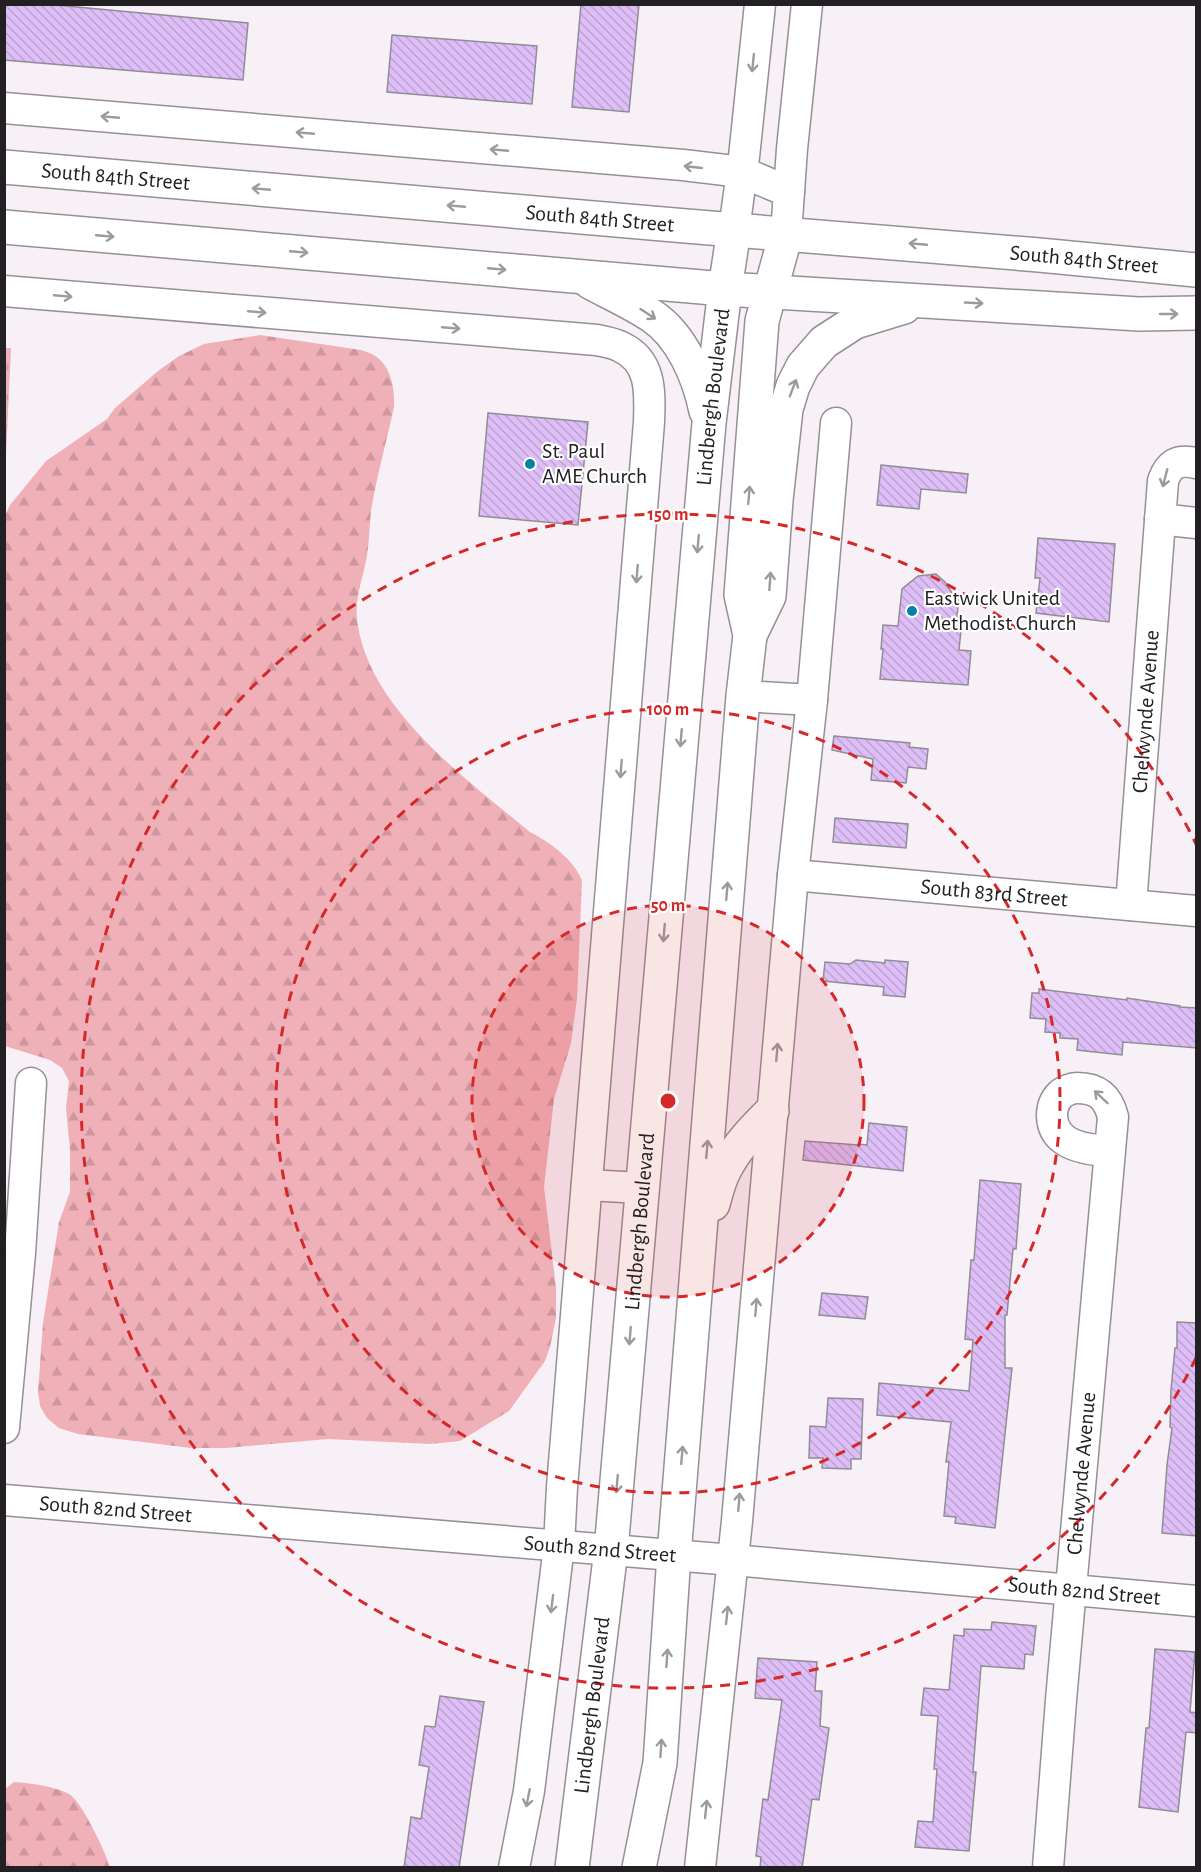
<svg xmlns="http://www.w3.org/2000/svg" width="1201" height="1872" viewBox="0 0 1201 1872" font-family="'Alegreya Sans',sans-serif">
  <defs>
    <pattern id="forest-firs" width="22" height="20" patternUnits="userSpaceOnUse" patternTransform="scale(1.5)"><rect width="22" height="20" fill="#efb0b7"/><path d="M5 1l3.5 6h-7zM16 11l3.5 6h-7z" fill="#cd979d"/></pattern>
    <pattern id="park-tufts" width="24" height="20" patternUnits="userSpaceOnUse" patternTransform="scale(1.5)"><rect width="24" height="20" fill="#efb0b7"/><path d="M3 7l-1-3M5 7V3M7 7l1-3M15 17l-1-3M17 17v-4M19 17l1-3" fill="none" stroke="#cd979d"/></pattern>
    <pattern id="building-back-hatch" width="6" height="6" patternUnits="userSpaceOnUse" patternTransform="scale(1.5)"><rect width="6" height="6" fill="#ddbef7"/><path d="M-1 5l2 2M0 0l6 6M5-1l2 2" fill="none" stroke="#bda3d3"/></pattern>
  </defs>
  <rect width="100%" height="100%" fill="#f8f0f7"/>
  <g fill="url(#forest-firs)">
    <path d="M260,335L361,350C366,352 371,353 375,356C391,366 395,389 394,407C387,439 378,472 372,505C369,521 370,538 367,555C363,580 353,600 358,626C371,710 468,781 530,832C551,843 572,858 582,880L577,999L571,1043L554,1099L544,1187L556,1288V1318L550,1347L545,1361L509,1411L460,1441L430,1444L328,1439L226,1448H191L78,1434L59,1428L47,1418L40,1406L38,1392L43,1323L59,1222L70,1192V1150L66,1108L69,1081L62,1068L50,1060L5,1046V516L10,505L46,461L107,419L115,408L158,371L179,356L204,344Z"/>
    <path d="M14,1782C31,1783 54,1786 69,1794C81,1800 106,1853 110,1867H5V1789Z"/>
  </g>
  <path fill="url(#park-tufts)" d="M5,348H11L5,476L4,348Z"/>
  <g fill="url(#building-back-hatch)" stroke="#918c95" stroke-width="1.5">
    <path d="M4,4H45L248,23L243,80L4,60Z"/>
    <path d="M581,4H639L629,112L572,107Z"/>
    <path d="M392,35L537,46L532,104L387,92Z"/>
    <path d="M488,413L588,422L578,525L479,516Z"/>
    <path d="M881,465L968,474L966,493L921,489L919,509L877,505Z"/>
    <path d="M1038,538L1115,544L1109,622L1036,613L1040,578H1035Z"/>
    <path d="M936,574L945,582L952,593L959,594L956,630H961L959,650L971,651L968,685L880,679L883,649H881L883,625L898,626L902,589L918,576Z"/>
    <path d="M834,736L910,743L909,747L928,749L926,769L908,767L906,783L871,780L873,759L832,750Z"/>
    <path d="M835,818L908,824L906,848L833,842Z"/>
    <path d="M856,960L885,963V960L908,962L905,997L883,995L884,987L823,981L825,962L850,964Z"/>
    <path d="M1039,989L1127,1000V998L1180,1006V1007L1197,1008V1048L1123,1042L1122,1055L1077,1050L1078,1039L1060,1038V1033L1045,1032L1046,1019L1030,1018L1032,993H1039Z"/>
    <path d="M869,1123L907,1127L903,1171L803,1160L805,1141L858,1145V1144L867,1145Z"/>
    <path d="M980,1180L1021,1184L1016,1249H1013L1007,1315H1005V1368H1012L995,1528L955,1523L956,1517L944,1516L949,1462H946L951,1422L877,1415L879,1383L969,1391L973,1340L965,1339L971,1260H974Z"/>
    <path d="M822,1293L868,1297L865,1319L819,1315Z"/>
    <path d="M1177,1322L1197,1323V1536L1162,1533L1167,1465L1172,1428L1170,1427L1171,1390L1175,1348H1177Z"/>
    <path d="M828,1398L863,1399L861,1459H851V1469L822,1468L823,1458H809L810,1426L826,1427Z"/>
    <path d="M992,1622L1036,1626L1033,1655L1025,1654L1024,1669L981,1666L973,1772H976L969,1851L915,1847L918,1821L933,1822L937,1769H934L938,1716L921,1715L924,1688L949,1690L954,1635L964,1636V1629L991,1630Z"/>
    <path d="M1155,1649L1195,1652L1190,1712L1197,1713V1733L1186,1732L1178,1812L1139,1807L1146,1728H1149Z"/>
    <path d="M758,1658L817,1662L815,1691H822L820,1726L829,1728L819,1800L812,1799L802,1868H760L761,1857L756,1856L763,1799L768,1800L782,1700L755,1698Z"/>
    <path d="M440,1696L484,1702L459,1868H404L411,1817L421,1819L429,1767L419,1765L425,1726L435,1727Z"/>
  </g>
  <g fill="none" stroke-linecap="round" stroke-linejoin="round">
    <defs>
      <g id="minor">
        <path d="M4,108L683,165L742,172L789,192"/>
        <path d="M734,230L744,157L760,4"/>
        <path d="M786,234L792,149L807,4"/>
        <path d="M4,291L597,340C605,342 614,343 621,347C652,361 650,393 649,422L562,1487L559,1546L529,1791L514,1868"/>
        <path d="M1160,519L1196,523"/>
        <path d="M743,696L812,700"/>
        <path id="s1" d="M793,875L1196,911"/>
        <path id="s2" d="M1131,905L1163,481C1169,464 1177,459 1196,463"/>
        <path d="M587,1185L642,1188"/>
        <path d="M4,1428L20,1253L31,1083"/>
        <path id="s3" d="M4,1500L733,1560L1196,1601"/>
        <path d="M700,1868L737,1521L793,875L812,700L836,423"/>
        <path id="s4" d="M1048,1868L1061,1700L1113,1117C1108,1097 1098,1088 1077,1088C1072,1088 1064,1091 1060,1095C1054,1101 1052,1108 1052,1116C1053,1146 1087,1150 1110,1151"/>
      </g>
      <g id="major">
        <path id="s5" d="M4,167L686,226L1039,255L1196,270"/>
        <path d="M4,227L725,289L1139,314L1196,313"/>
        <path d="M590,282C610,293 633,303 652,316C682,336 699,377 706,411"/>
        <path d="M750,635L769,596L776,500L786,409L793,386L803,366L824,342L855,322L904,307"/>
        <path d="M713,1204C716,1193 719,1180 725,1169C737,1146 754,1129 772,1111"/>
        <path id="s6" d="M572,1868L611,1550L709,423L725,289L734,230"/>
        <path d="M639,1868L660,1763L674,1555L743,696L750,635L741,595L762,321L786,234"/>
      </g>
    </defs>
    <use href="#minor" stroke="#978f96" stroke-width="33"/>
    <use href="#major" stroke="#978f96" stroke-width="36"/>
    <use href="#minor" stroke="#fff" stroke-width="30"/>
    <use href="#major" stroke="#fff" stroke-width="33"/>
  </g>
  <defs><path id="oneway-shaft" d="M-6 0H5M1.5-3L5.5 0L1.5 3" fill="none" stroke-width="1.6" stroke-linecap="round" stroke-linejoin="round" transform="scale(1.5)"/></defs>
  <g stroke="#9c9b9c">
    <use href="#oneway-shaft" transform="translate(753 63) rotate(96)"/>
    <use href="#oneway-shaft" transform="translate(110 117) rotate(-175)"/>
    <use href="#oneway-shaft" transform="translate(305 133) rotate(-175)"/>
    <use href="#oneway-shaft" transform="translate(499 150) rotate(-175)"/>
    <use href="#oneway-shaft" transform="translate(693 167) rotate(-174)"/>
    <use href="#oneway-shaft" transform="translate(261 189) rotate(-175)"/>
    <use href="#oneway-shaft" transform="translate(456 206) rotate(-175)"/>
    <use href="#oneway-shaft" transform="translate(105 236) rotate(5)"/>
    <use href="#oneway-shaft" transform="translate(918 244) rotate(-175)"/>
    <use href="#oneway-shaft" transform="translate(299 252) rotate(5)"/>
    <use href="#oneway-shaft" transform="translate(497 269) rotate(5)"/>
    <use href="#oneway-shaft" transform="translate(63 296) rotate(5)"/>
    <use href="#oneway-shaft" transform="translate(974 303) rotate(3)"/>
    <use href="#oneway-shaft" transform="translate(257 312) rotate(5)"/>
    <use href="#oneway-shaft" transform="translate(648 314) rotate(33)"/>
    <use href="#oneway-shaft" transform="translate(1169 314)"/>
    <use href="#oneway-shaft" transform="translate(451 328) rotate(5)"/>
    <use href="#oneway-shaft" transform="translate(793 388) rotate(-69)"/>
    <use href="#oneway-shaft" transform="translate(1165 478) rotate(105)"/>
    <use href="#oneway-shaft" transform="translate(749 495) rotate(-85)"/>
    <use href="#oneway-shaft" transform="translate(698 544) rotate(95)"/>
    <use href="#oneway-shaft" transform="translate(637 574) rotate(95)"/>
    <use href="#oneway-shaft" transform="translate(770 581) rotate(-86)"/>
    <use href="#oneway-shaft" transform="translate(681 738) rotate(95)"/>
    <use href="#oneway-shaft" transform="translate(621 769) rotate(95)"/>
    <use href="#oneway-shaft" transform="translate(727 891) rotate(-85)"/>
    <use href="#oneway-shaft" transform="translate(664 933) rotate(95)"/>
    <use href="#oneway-shaft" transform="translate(777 1052) rotate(-85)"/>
    <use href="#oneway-shaft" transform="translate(1101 1097) rotate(-137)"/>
    <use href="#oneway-shaft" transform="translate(707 1149) rotate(-85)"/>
    <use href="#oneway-shaft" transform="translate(756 1307) rotate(-85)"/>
    <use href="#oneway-shaft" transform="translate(630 1336) rotate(95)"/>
    <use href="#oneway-shaft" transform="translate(682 1455) rotate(-85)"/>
    <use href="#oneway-shaft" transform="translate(617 1484) rotate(95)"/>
    <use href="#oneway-shaft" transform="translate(739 1502) rotate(-85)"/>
    <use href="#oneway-shaft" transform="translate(552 1604) rotate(97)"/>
    <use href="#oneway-shaft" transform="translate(727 1615) rotate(-84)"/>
    <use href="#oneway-shaft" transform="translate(667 1658) rotate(-86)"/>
    <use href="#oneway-shaft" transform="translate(661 1748) rotate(-86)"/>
    <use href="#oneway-shaft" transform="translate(528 1798) rotate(101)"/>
    <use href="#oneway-shaft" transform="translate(706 1809) rotate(-84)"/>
  </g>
  <circle cx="668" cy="1101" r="196" fill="#d62828" fill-opacity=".12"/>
  <g fill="none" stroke="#d62828" stroke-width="3" stroke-dasharray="10 8">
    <circle cx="668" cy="1101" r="196"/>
    <circle cx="668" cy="1101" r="392"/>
    <path d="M1196 1358A587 587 0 1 1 1196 844"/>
  </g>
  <g fill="#0581a6" stroke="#fff" stroke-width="2">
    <circle cx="530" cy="464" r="6"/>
    <circle cx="912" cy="611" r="6"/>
  </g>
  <g text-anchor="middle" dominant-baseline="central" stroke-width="4.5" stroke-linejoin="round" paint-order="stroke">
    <g font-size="22" fill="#232023" stroke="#fff">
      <text stroke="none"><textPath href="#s5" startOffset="112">South 84th Street</textPath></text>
      <text stroke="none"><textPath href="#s5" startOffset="598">South 84th Street</textPath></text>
      <text stroke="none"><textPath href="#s5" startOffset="1084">South 84th Street</textPath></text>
      <text stroke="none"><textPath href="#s6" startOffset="1478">Lindbergh Boulevard</textPath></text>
      <text stroke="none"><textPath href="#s2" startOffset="194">Chelwynde Avenue</textPath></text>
      <text stroke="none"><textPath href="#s1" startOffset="202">South 83rd Street</textPath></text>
      <text stroke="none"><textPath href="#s6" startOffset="650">Lindbergh Boulevard</textPath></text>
      <text stroke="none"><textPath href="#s4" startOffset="396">Chelwynde Avenue</textPath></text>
      <text stroke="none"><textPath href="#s3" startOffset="112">South 82nd Street</textPath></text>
      <text stroke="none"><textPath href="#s3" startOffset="598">South 82nd Street</textPath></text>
      <text stroke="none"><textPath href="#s3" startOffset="1084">South 82nd Street</textPath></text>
      <text stroke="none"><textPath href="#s6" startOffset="164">Lindbergh Boulevard</textPath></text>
    </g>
    <g font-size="22" fill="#232023" stroke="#fff" text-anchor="start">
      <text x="542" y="451">St. Paul<tspan x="542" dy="25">AME Church</tspan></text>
      <text x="924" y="598">Eastwick United<tspan x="924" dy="25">Methodist Church</tspan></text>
    </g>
  </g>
  <circle cx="668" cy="1101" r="9" fill="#d62828" stroke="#fff" stroke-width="3"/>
  <g font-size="18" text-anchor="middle" font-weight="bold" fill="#d62828" stroke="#fff" stroke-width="4.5" stroke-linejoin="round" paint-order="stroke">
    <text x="668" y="520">150 m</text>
    <text x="668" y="715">100 m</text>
    <text x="668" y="911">50 m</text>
  </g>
  <rect width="1201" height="1872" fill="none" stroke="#232023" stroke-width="12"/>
</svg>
